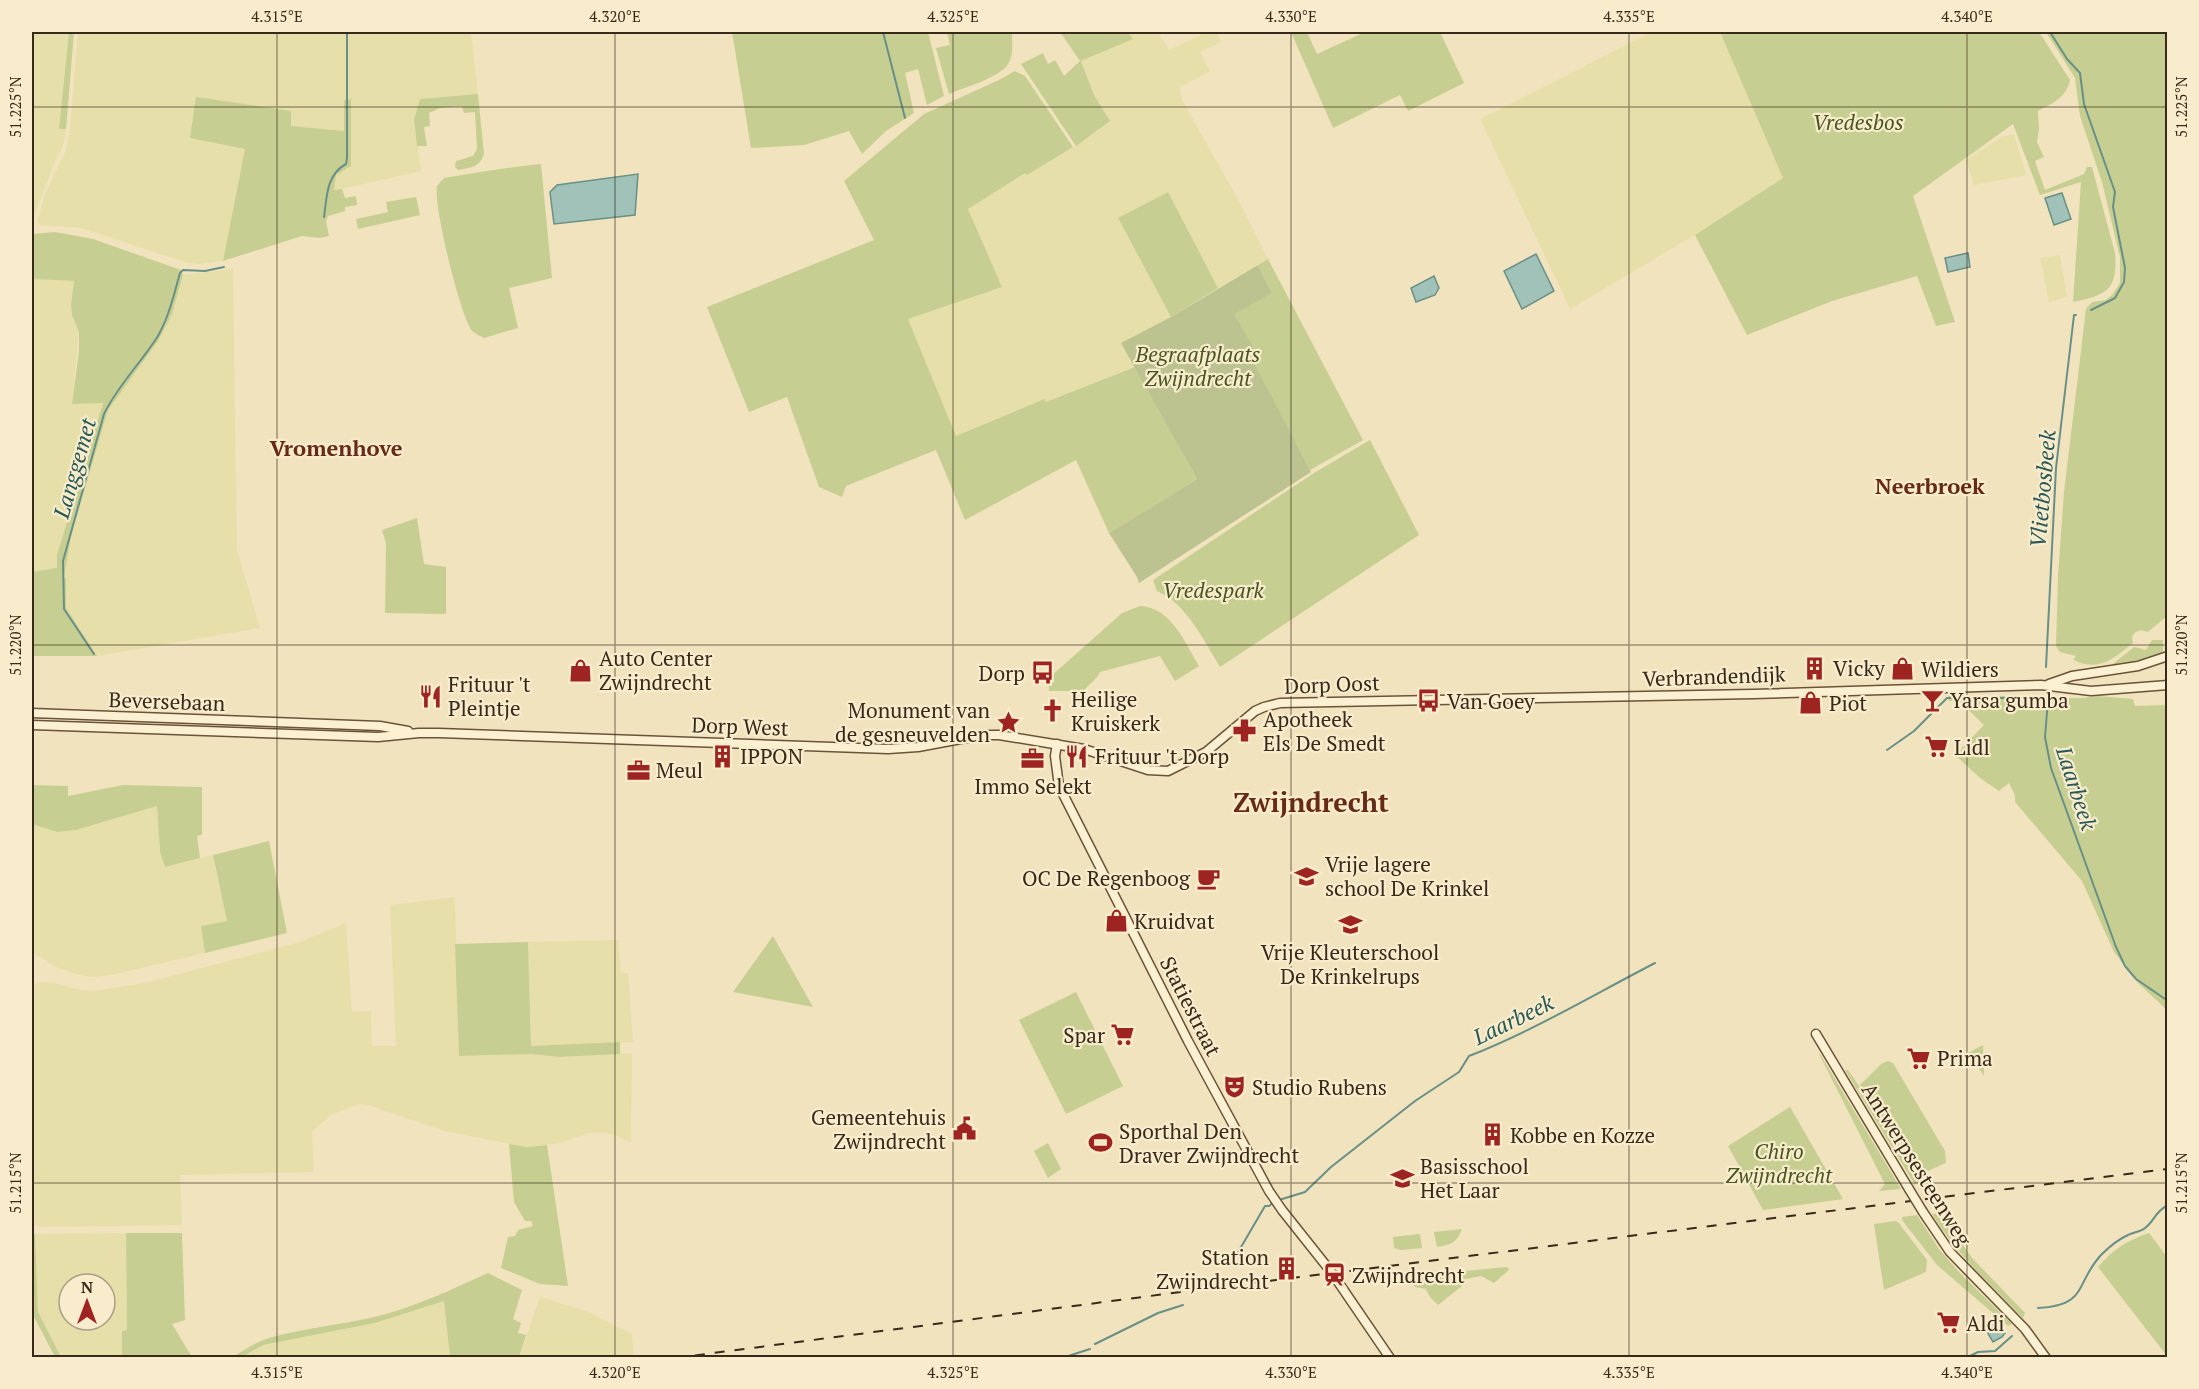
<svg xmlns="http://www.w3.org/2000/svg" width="2199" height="1389" viewBox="0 0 2199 1389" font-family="'PT Serif',serif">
  <rect width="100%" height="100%" fill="#f1e3bd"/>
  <g fill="#e7dfaa" fill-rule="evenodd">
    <path d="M32,32H69L59,128L66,129L63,146L54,164L32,221Z"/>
    <path d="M78,32H471L478,94L420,99L414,119L421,171L333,191L336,175L351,166V100H344V131L290,126L291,111L246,149L223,261L199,264L185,262L81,228L40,225L37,222L45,194L66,150L70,130Z"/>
    <path d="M1128,32H1158L1169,50L1207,32H1217L1221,42L1200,52L1210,71L1180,87L1182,100L1239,201L1268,259L1218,288L1168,192L1118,219L1171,317L1121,343L1135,367L1046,403L1043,399L956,436L908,319L1002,287L968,209L1025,173L1026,175L1073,147L1109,121L1094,95L1081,61L1132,39Z"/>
    <path d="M1652,32H1720L1783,178L1695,235L1570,309L1480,119Z"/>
    <path d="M2014,134L2026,175L1974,185L1966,160L2003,136Z"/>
    <path d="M2060,255L2067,297L2049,302L2040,258Z"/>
    <path d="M233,269L237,550L260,628L97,656L66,608V579H64L71,536L108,410L158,341L172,314L183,275Z"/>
    <path d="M32,279L74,281L71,305L72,315L79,332L72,404L103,402L57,555V569L32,572Z"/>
    <path d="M157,806L160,852L165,867L213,855L227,921L201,926L205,953L111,975L93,977L75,974L56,967L32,952V824L57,832L76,830Z"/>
    <path d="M455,897L459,1056L531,1054L559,1057L632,1053L631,1141L629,1142L615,1135L605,1133H588L561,1143L527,1147L444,1131L368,1105L358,1104L331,1115L312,1131L314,1172L180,1175L182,1225L41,1227L32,1224V985L41,982L55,983L81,990L93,991L145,983L300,942L346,923L352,1012L371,1011L372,1046H396L390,905Z"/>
    <path d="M618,940L621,973H628L633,1042L531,1046L528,942Z"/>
    <path d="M126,1233L127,1330L122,1331V1357H61L38,1312L35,1234ZM69,1284H105V1320H69Z"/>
    <path d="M540,1297L588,1312L632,1334L634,1357L519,1358Z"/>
    <path d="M445,1301L450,1357L242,1358L263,1345L375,1323Z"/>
  </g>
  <g fill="#c6cf91">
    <path d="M69,32H74L66,129H59Z"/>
    <path d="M732,32H928L944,96L927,105L918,69L905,73L914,113L886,131L862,154L849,131L804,145L751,148Z"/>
    <path d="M947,32H1012C1012,42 1014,55 1008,64C1001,77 963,88 949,94L936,48L950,45Z"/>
    <path d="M1060,32H1128L1133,39L1081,61L1094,95L1110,121L1076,146L1021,64L1043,53L1048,64L1055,60L1064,76L1080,61Z"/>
    <path d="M1291,32H1307L1317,54L1365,32H1440L1464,83L1408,111L1400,95L1333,128Z"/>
    <path d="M1720,32H2039L2070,80C2066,98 2053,103 2038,111L2039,130L2037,142L2044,157L2035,161L2045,190L2084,174L2087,167H2092L2115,253C2118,290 2107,295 2073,302L2081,182L2040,195L2013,124L1913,196L1955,322L1936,326L1917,276L1832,301L1747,335L1695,235L1783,178Z"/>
    <path d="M2046,32H2167V616L2148,632C2141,629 2135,630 2132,637L2133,643C2113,659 2099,672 2073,660L2076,656L2060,652L2056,646L2058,576L2064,492L2086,309L2092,302L2106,300L2113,294L2120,283V257L2102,182L2080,116L2075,78Z"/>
    <path d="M1015,71L1025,76L1073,147L1027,175L1025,173L968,209L1002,287L908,319L956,436L1044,399L1046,402L1135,367L1197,479L1109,533L1076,460L965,520L936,450L846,486L842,497L819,487L787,397L749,412L707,307L874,240L844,181L924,114L999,80Z"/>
    <path d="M478,94L484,154C480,167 470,168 458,170L455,167L456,161L473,156L477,149L475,112L464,113L462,106L440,108L429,113L430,126L424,127L427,146H417L414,119L420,99Z"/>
    <path d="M196,97L291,111V126L344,131V100L351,99V166L336,175L334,190L342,189L345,198L356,196L357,205L345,207V211L328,216L326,222L329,236L320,238L302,236L223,261L245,149L190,138Z"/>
    <path d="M541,164L552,278L509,288L518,328L484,338C481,336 475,334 472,331C460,315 433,204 437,186L444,178C476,173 508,167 541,164Z"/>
    <path d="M1168,192L1218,288L1171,317L1118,218Z"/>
    <path d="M416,197L420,215L358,229L356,219L388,212L386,202Z"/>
    <path d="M55,232L93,239L181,270L183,275L172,314L158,341L108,410L71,536L64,578H66V608L97,656H32V572L57,568V555L103,403L72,404L79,351V332L72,315L71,305L74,281L32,279V234Z"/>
    <path d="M1268,259L1363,440L1310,470L1253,363L1260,360L1233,313L1272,293L1258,265Z"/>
    <path d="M1370,440L1419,535L1220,667C1204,641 1187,604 1157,591L1153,580L1314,473Z"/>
    <path d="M417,518L424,564L446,567V614L385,613L386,543L382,530Z"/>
    <path d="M1140,606C1171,607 1185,643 1199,666L1175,681L1160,656L1100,672C1096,681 1089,683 1084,691H1049V678L1122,613Z"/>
    <path d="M2152,640H2163V654L2145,661L2104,668L2113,664L2134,647L2146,650Z"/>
    <path d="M1948,696H2048V701H2055L2056,698H2083L2097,696L2133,699L2135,706L2167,705V1010L2138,983L2114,952L2082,881L2015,802V795L2009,783L1999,791L1980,778L1955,755L1984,725L1958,700L1949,701Z"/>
    <path d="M32,785L68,786V796L123,785L202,787V835L197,836L200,858L165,867L160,852L157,806L76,830L57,832L32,824Z"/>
    <path d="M269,841L287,933L205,953L201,926L227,921L213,855Z"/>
    <path d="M773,936L813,1007L733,992Z"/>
    <path d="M528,942L531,1046L620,1042V1054L559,1057L531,1054L459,1056L455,944Z"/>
    <path d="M1076,992L1123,1086L1066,1114L1019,1020Z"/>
    <path d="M1983,1045L1984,1075V1076L1968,1053Z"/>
    <path d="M1819,1054H1820L1901,1189L1879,1191L1885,1184Z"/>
    <path d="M1888,1061L1893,1063L1945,1151L1946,1163L1923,1173L1860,1085L1881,1064Z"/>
    <path d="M1845,1070H1848L1923,1178L1915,1185Z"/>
    <path d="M1790,1107L1797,1119L1843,1199L1763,1210L1728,1146Z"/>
    <path d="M1048,1143L1061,1169L1048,1178L1034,1151Z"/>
    <path d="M509,1144L527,1147L547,1145L568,1286L540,1284L501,1268L508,1237L515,1236L518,1230L533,1226L531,1221H525L514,1202Z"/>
    <path d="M1941,1213L1972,1258L2025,1313L2023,1318C1990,1285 1957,1254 1932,1214Z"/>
    <path d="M1917,1215L1939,1249L1959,1272L2012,1324L2008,1326L1937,1265L1902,1220V1217Z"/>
    <path d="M1895,1221L1898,1222L1927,1260L1926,1272L1884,1290L1874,1224Z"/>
    <path d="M1462,1229C1457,1243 1450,1245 1437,1247L1434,1232Z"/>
    <path d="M126,1233H182L185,1320L172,1324L192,1357H159L158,1355L153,1357H122V1331L127,1330Z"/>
    <path d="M2149,1233L2167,1257V1356L2098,1267C2112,1250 2128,1240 2149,1233Z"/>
    <path d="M32,1234H35L38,1312L61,1357H55L32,1313Z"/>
    <path d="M1420,1234L1422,1248L1401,1250L1394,1248L1393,1237Z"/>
    <path d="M1507,1267L1509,1270L1494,1283L1481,1276L1461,1280L1462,1286L1438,1305L1430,1297L1426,1289L1415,1287L1411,1280L1413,1276Z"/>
    <path d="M488,1273L522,1290L513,1319L521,1323L518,1333L526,1335L519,1357H450L444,1301L375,1323L263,1345L242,1357H233C244,1350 256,1342 269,1338C306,1327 347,1325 386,1314C421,1304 455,1288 488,1273Z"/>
  </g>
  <path fill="#bcc391" d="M1258,265L1272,293L1234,314L1260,359L1254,363L1311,472L1139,583L1137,577L1109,533L1197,479L1121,343L1171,317Z"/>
  <g fill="#a1c2b9" stroke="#689087" stroke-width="1.5">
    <path d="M638,174L635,215L554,224L550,192L557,185Z"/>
    <path d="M2062,193L2071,219L2054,225L2045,198Z"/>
    <path d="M1968,253L1970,267L1948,272L1945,258Z"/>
    <path d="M1536,254L1554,291L1522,309L1504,271Z"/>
    <path d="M1434,276L1439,288L1435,295L1416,302L1411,288Z"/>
    <path d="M1991,1321L2005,1333L2002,1337L1993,1342L1986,1330V1324Z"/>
  </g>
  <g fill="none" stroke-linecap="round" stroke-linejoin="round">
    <g stroke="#689087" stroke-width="2">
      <path d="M883,32L905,118"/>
      <path d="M2050,32L2067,59L2080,73L2084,104L2115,192L2113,207L2125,268L2124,282L2115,298L2091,310"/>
      <path d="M324,217C327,197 326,175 346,164L347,158V32"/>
      <path d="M94,654L64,609L63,561L104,414C118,385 141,363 158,336C169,316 174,295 180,273L183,270L205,271L224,267"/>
      <path d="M2046,667L2056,468L2074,315H2076"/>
      <path d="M1887,750L1914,731L1947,698H2046L2047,712L2045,737L2051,768L2116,947L2125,966L2136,979L2168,1001"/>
      <path d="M1279,1200L1305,1192L1331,1167L1415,1101L1459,1072L1469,1056C1533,1031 1593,995 1655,963"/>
      <path d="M1237,1254L1265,1206H1269L1274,1202"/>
      <path d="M2038,1308C2088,1306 2075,1283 2101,1255C2108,1248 2119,1239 2128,1235C2133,1232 2141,1232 2145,1228C2155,1221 2154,1212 2168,1205"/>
      <path d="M1095,1344L1158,1313L1183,1305"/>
      <path d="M1062,1358L1090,1349"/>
      <path d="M1966,1358L1978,1352L1995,1351L2012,1336"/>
    </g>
    <defs>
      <g id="secondary">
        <path d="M2049,684L2072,676L2138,666L2168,656"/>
        <path d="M32,713L380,726L408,731"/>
        <path d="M32,725L378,737L419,733H439L888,749L918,747L982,735H999L1084,749L1148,770L1168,771L1206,752L1255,711L1264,707L1280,703L1754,694L2041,685L2091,691L2168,685"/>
        <path d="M1057,744L1055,756L1059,786L1188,1041L1269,1191L1282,1210L1332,1273L1390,1358"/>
        <path d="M1816,1034L1909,1189"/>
        <path d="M1923,1212L1950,1252L2025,1329L2046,1358"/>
      </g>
    </defs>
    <use href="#secondary" stroke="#6b5339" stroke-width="11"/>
    <use href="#secondary" stroke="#fbf0d1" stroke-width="8"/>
    <path stroke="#382a1b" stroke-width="2" stroke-dasharray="10 10" stroke-linecap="butt" d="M675,1358L1196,1290L2168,1169"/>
    <defs>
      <path id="secondary-bridge" d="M1909,1189L1923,1212"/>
    </defs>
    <use href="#secondary-bridge" stroke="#6b5339" stroke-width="11" stroke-linecap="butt"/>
    <use href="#secondary-bridge" stroke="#fbf0d1" stroke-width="8"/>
  </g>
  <path fill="none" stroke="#382a1b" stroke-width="1.5" stroke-opacity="0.45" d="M277,32V1358M615,32V1358M953,32V1358M1291,32V1358M1629,32V1358M1967,32V1358M32,107H2168M32,645H2168M32,1183H2168"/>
  <defs>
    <symbol id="building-bare" viewBox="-9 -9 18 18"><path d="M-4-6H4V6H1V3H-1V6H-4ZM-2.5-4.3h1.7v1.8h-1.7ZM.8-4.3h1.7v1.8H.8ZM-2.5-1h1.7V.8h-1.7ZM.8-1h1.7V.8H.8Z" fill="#9d2421" stroke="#f8eccd" stroke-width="2.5" paint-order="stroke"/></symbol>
    <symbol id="shop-bare" viewBox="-9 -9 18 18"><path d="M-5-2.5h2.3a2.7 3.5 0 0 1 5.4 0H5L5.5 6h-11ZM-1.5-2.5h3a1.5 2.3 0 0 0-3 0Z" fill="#9d2421" stroke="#f8eccd" stroke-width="2.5" paint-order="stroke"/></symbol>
    <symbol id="bus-bare" viewBox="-9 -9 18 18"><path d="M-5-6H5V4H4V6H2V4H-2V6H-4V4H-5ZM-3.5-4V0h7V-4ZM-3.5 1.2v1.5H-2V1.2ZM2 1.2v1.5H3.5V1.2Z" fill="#9d2421" stroke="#f8eccd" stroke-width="2.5" paint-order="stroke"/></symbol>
    <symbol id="restaurant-bare" viewBox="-9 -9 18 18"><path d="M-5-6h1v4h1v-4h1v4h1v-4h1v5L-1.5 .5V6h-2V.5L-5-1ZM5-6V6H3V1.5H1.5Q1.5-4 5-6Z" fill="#9d2421" stroke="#f8eccd" stroke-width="2.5" paint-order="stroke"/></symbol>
    <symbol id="bar-bare" viewBox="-9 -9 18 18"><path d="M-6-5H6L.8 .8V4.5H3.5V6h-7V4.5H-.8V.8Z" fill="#9d2421" stroke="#f8eccd" stroke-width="2.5" paint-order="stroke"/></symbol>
    <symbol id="church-bare" viewBox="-9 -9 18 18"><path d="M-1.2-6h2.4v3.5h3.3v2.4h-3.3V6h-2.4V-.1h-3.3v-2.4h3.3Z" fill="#9d2421" stroke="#f8eccd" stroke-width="2.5" paint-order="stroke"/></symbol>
    <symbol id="sight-bare" viewBox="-9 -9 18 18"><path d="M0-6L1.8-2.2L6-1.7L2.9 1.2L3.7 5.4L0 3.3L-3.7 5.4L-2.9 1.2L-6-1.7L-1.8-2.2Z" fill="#9d2421" stroke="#f8eccd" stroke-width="2.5" paint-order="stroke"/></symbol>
    <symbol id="pharmacy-bare" viewBox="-9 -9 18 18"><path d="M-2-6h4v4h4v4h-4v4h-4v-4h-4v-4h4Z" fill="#9d2421" stroke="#f8eccd" stroke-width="2.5" paint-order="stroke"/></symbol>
    <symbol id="supermarket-bare" viewBox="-9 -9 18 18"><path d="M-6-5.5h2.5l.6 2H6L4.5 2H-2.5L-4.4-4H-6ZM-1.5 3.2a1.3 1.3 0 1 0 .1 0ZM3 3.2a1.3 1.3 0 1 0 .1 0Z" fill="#9d2421" stroke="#f8eccd" stroke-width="2.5" paint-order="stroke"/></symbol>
    <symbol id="office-bare" viewBox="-9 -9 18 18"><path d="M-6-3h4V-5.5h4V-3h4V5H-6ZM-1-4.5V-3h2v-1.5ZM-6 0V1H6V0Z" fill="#9d2421" stroke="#f8eccd" stroke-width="2.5" paint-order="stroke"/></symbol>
    <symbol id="school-bare" viewBox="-9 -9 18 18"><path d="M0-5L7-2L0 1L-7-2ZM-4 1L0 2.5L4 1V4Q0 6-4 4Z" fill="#9d2421" stroke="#f8eccd" stroke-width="2.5" paint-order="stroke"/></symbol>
    <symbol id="cafe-bare" viewBox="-9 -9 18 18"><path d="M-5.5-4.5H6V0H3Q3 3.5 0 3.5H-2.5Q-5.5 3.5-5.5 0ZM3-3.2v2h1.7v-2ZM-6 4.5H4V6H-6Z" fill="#9d2421" stroke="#f8eccd" stroke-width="2.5" paint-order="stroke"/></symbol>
    <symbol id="theatre-bare" viewBox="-9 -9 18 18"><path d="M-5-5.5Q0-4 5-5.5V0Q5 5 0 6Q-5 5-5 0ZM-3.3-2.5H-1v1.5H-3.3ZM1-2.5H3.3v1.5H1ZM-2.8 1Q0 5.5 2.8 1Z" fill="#9d2421" stroke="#f8eccd" stroke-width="2.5" paint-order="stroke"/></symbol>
    <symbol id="civic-bare" viewBox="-9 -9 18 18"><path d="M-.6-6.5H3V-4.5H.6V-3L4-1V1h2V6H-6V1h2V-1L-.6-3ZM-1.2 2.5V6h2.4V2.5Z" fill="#9d2421" stroke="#f8eccd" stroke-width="2.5" paint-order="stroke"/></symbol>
    <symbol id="stadium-bare" viewBox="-9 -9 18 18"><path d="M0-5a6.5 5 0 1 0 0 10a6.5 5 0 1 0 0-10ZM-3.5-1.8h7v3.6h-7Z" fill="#9d2421" stroke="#f8eccd" stroke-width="2.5" paint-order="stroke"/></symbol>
    <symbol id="station-bare" viewBox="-9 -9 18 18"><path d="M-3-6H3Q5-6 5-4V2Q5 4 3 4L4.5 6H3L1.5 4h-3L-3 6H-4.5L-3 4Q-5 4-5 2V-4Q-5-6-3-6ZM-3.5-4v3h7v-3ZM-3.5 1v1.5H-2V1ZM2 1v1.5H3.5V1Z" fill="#9d2421" stroke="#f8eccd" stroke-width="2.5" paint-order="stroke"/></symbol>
  </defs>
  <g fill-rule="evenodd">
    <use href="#building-bare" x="1798" y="652" width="33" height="33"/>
    <use href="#shop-bare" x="1886" y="652" width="33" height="33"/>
    <use href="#shop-bare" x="564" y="654" width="33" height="33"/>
    <use href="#bus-bare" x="1026" y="656" width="33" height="33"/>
    <use href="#restaurant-bare" x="414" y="680" width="33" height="33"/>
    <use href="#bar-bare" x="1916" y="684" width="33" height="33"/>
    <use href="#bus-bare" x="1412" y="684" width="33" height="33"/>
    <use href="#shop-bare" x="1794" y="686" width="33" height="33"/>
    <use href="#church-bare" x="1036" y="694" width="33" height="33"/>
    <use href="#sight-bare" x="992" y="706" width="33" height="33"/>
    <use href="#pharmacy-bare" x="1228" y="714" width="33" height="33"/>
    <use href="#supermarket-bare" x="1920" y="730" width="33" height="33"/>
    <use href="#building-bare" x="706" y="740" width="33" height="33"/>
    <use href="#restaurant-bare" x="1060" y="740" width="33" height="33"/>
    <use href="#office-bare" x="1016" y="742" width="33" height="33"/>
    <use href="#office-bare" x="622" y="754" width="33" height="33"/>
    <use href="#school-bare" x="1290" y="860" width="33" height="33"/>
    <use href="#cafe-bare" x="1192" y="862" width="33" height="33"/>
    <use href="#shop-bare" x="1100" y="904" width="33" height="33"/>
    <use href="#school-bare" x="1334" y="908" width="33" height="33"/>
    <use href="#supermarket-bare" x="1106" y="1018" width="33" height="33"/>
    <use href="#supermarket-bare" x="1902" y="1042" width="33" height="33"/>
    <use href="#theatre-bare" x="1218" y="1070" width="33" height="33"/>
    <use href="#civic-bare" x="948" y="1112" width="33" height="33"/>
    <use href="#building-bare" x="1476" y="1118" width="33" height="33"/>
    <use href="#stadium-bare" x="1084" y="1126" width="33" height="33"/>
    <use href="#school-bare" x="1386" y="1162" width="33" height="33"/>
    <use href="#building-bare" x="1270" y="1252" width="33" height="33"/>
    <use href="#station-bare" x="1318" y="1258" width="33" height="33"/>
    <use href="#supermarket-bare" x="1932" y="1306" width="33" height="33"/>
  </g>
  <g text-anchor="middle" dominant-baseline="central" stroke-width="4.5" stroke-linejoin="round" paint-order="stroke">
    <g font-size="21" font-style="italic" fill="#475620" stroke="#f8eccd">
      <text x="1858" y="122">Vredesbos</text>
      <text x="1198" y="354">Begraafplaats<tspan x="1198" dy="24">Zwijndrecht</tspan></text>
      <text x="1213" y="590">Vredespark</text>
      <text x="1779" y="1151">Chiro<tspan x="1779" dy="24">Zwijndrecht</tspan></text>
    </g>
    <g font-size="21" fill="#382a1b" stroke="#f8eccd" text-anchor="start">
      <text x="599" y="658">Auto Center<tspan x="599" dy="24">Zwijndrecht</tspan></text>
      <text x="1833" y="668">Vicky</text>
      <text x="1921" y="669">Wildiers</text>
      <text x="1025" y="673" text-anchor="end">Dorp</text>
      <text x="448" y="684">Frituur 't<tspan x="448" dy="24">Pleintje</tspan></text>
      <text x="1071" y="699">Heilige<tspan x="1071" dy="24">Kruiskerk</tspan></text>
      <text x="1950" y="700">Yarsa gumba</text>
      <text x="1447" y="701">Van Goey</text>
      <text x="1829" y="703">Piot</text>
      <text x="990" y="710" text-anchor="end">Monument van<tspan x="990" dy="24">de gesneuvelden</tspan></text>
      <text x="1263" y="719">Apotheek<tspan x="1263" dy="24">Els De Smedt</tspan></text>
      <text x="1954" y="747">Lidl</text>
      <text x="740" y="756">IPPON</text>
      <text x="1095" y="756">Frituur 't Dorp</text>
      <text x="656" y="770">Meul</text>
      <text x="1033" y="786" text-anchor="middle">Immo Selekt</text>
      <text x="1325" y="864">Vrije lagere<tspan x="1325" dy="24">school De Krinkel</tspan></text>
      <text x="1190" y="878" text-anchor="end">OC De Regenboog</text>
      <text x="1134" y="921">Kruidvat</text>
      <text x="1350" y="952" text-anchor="middle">Vrije Kleuterschool<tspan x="1350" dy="24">De Krinkelrups</tspan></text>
      <text x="1105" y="1035" text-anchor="end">Spar</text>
      <text x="1937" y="1058">Prima</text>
      <text x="1252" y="1087">Studio Rubens</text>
      <text x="946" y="1117" text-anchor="end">Gemeentehuis<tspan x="946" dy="24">Zwijndrecht</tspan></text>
      <text x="1119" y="1131">Sporthal Den<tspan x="1119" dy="24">Draver Zwijndrecht</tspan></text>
      <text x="1510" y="1135">Kobbe en Kozze</text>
      <text x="1420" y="1166">Basisschool<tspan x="1420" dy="24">Het Laar</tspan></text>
      <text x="1269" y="1257" text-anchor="end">Station<tspan x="1269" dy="24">Zwijndrecht</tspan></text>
      <text x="1352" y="1275">Zwijndrecht</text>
      <text x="1966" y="1323">Aldi</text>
    </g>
    <g font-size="21" fill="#382a1b" stroke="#f8eccd">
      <text transform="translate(1714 676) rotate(-2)">Verbrandendijk</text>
      <text transform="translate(1332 684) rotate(-2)">Dorp Oost</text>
      <text transform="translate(167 701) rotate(2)">Beversebaan</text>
      <text transform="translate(740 726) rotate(2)">Dorp West</text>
      <text transform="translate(1191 1006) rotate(63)">Statiestraat</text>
      <text transform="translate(1917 1164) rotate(58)">Antwerpsesteenweg</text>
    </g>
    <g font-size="22" font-weight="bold" fill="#672a17" stroke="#f8eccd">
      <text x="336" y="447">Vromenhove</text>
      <text x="1930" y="485">Neerbroek</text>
    </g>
    <g font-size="22" font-style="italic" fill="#295957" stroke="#f8eccd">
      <text transform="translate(74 468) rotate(-74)">Langgemet</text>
      <text transform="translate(2042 489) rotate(-85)">Vlietbosbeek</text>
      <text transform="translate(2077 788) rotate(72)">Laarbeek</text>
      <text transform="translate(1513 1019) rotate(-26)">Laarbeek</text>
    </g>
    <g font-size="27" font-weight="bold" fill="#672a17" stroke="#f8eccd">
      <text x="1311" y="802">Zwijndrecht</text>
    </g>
  </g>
  <rect width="2199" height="1389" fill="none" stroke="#f8eccd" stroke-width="66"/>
  <g transform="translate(87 1302)"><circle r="28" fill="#f8eccd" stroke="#ab9e86" stroke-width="1.5"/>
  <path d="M0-4.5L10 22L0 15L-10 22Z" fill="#9d2421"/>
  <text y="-9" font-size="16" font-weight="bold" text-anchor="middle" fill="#382a1b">N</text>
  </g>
  <rect x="33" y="33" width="2133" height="1323" fill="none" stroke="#382a1b" stroke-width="2"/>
  <g font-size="15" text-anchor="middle" fill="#382a1b">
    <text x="277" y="22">4.315°E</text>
    <text x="615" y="22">4.320°E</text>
    <text x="953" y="22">4.325°E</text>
    <text x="1291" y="22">4.330°E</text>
    <text x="1629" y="22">4.335°E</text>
    <text x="1967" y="22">4.340°E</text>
    <text transform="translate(16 107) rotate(-90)" y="5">51.225°N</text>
    <text transform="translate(2182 107) rotate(-90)" y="5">51.225°N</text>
    <text transform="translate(16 645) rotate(-90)" y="5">51.220°N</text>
    <text transform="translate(2182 645) rotate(-90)" y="5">51.220°N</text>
    <text transform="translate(16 1183) rotate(-90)" y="5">51.215°N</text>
    <text transform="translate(2182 1183) rotate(-90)" y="5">51.215°N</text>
    <text x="277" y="1378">4.315°E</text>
    <text x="615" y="1378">4.320°E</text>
    <text x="953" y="1378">4.325°E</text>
    <text x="1291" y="1378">4.330°E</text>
    <text x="1629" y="1378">4.335°E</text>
    <text x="1967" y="1378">4.340°E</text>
  </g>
</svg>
